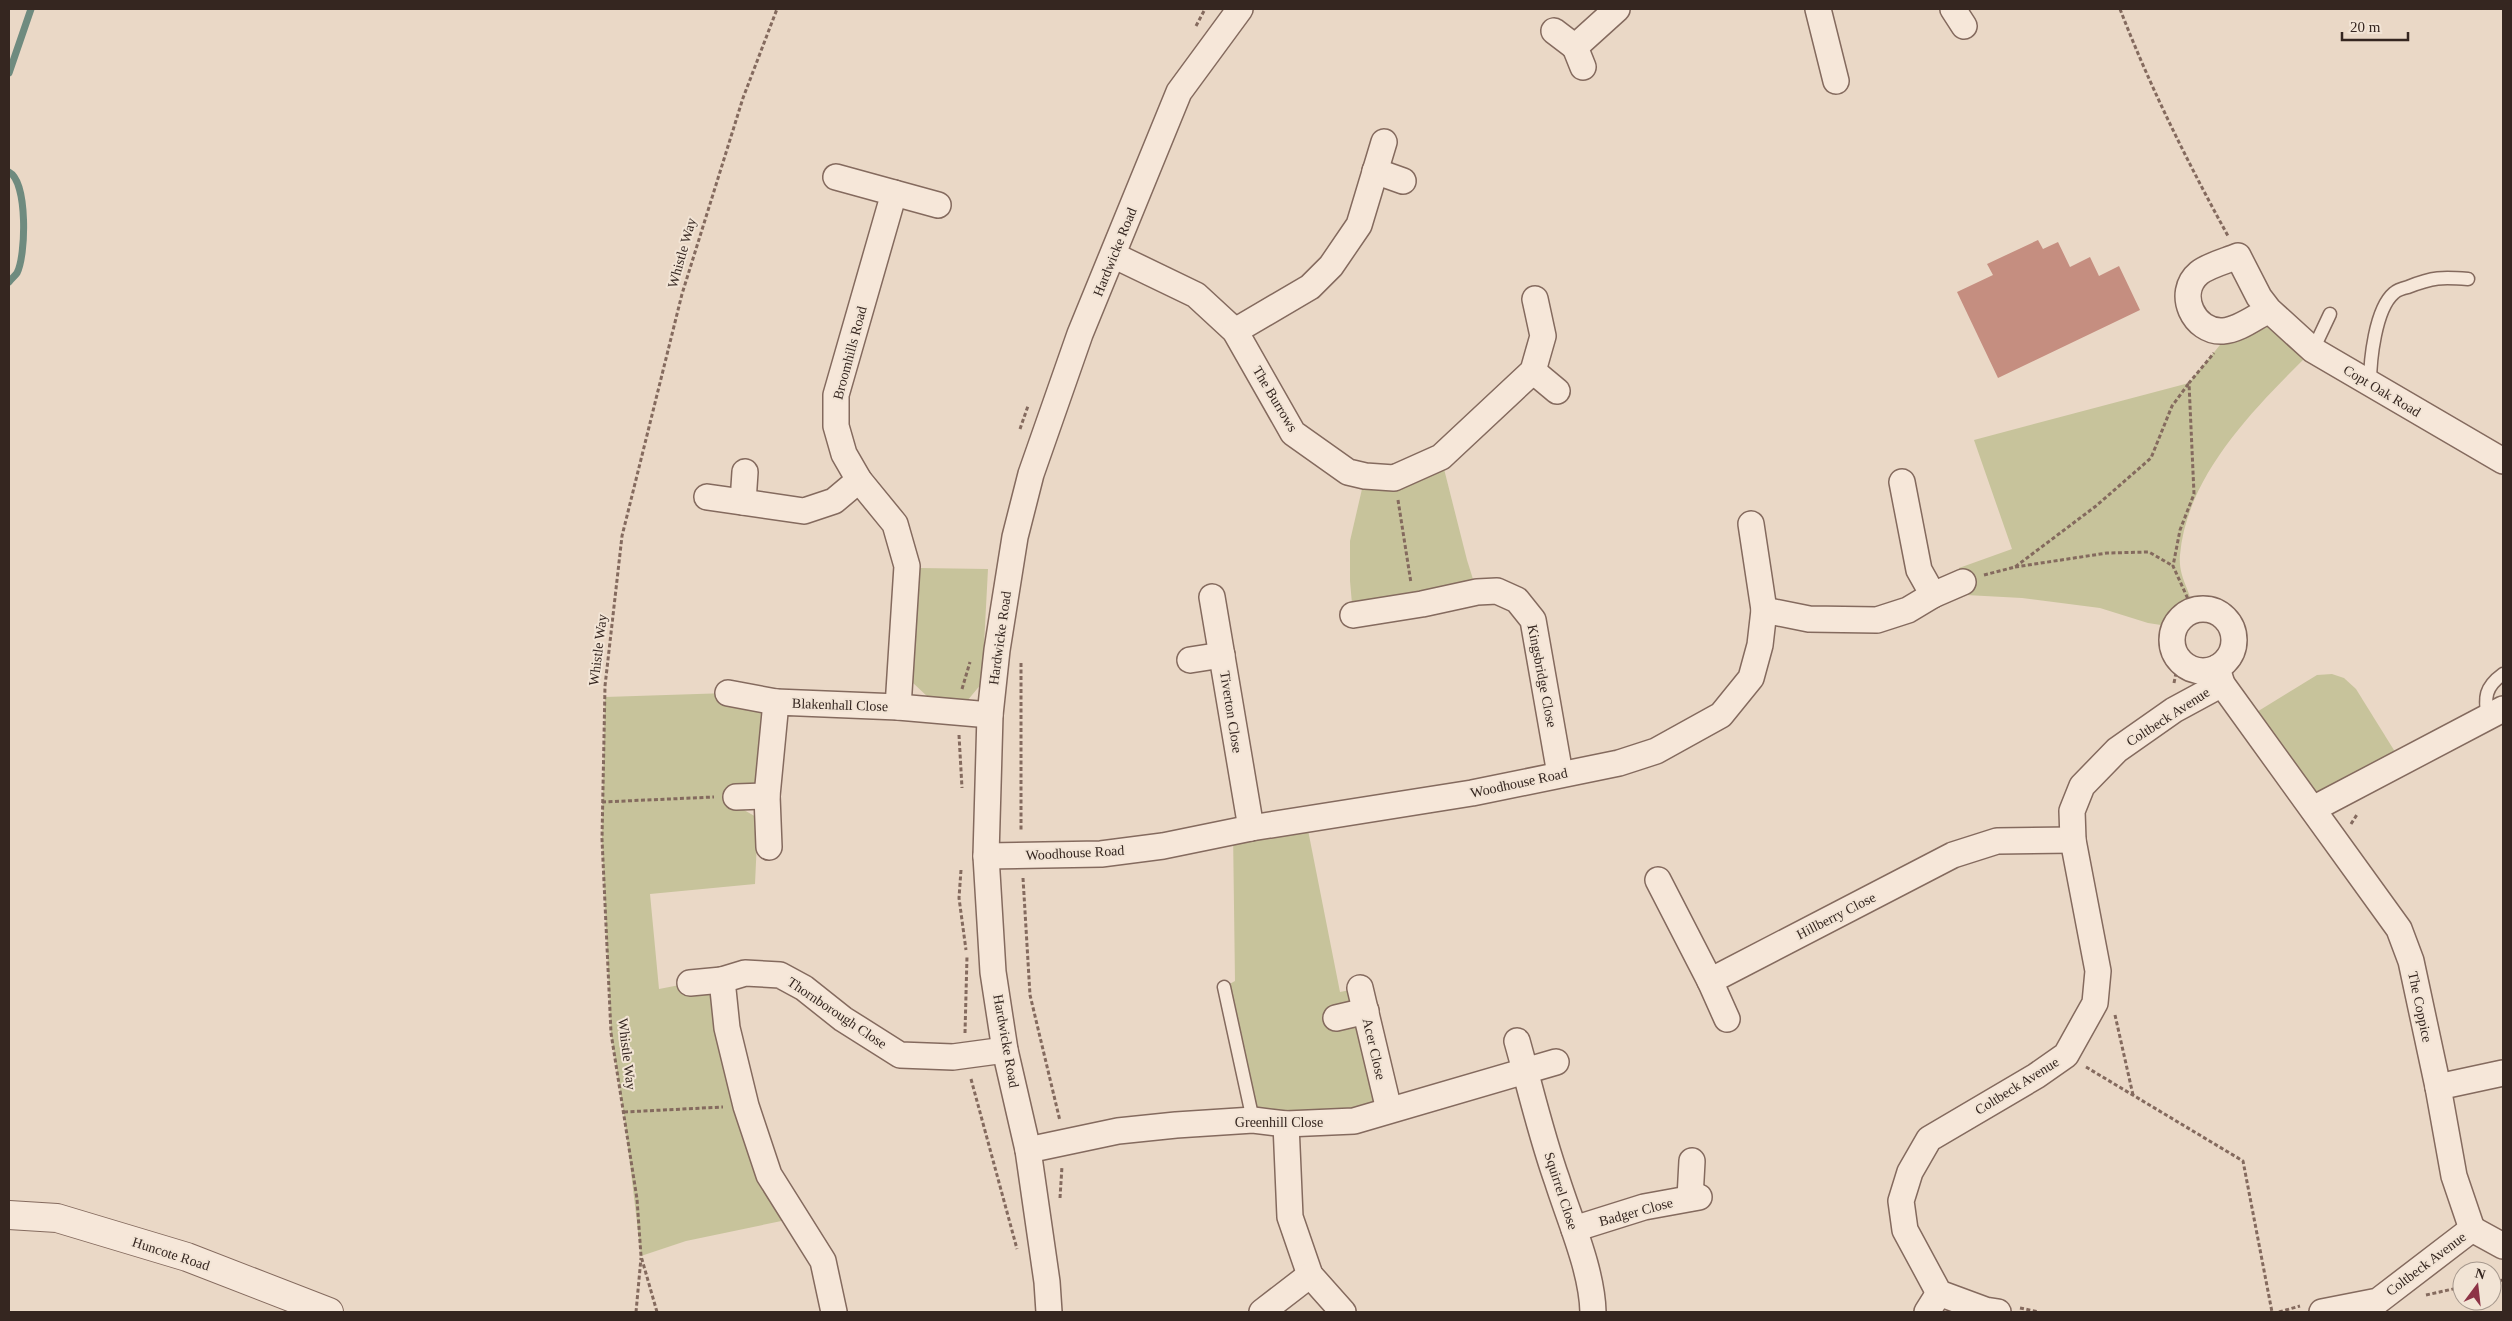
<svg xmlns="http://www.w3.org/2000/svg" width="2512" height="1321" viewBox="0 0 2512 1321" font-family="Georgia,serif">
  <rect width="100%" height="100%" fill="#ead8c6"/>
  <g fill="#c7c39b">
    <path d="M2269,310L2313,350C2258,405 2187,473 2180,555C2178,578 2191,590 2193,610L2184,614L2174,627L2148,623L2100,608L2022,598L1966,595L1959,568L2012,549L1974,440L2189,383L2233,329Z"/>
    <path d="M1441,457L1467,560L1477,592L1353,615L1350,581V541L1365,476Z"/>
    <path d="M920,568L988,569L982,683L967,701L928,697L913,683L910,650L918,600Z"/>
    <path d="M2332,674L2344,678L2356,689L2402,763L2313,809L2247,718L2317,675Z"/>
    <path d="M728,693L776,702L767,796L737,806L758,818L755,884L650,894L659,989L690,983L722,980L727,1028L796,1218L686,1241L641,1256L625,1122L611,1033L602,839L605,697Z"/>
    <path d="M1306,820L1340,992L1360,988L1389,1110L1253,1120L1224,987L1235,981L1233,831Z"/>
  </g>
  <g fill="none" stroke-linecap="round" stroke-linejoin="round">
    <g stroke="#6f8b7f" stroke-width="7">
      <path d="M9,73L31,9"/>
      <path d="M9,172C28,182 26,256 17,273C15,276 11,279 9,282"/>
    </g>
  </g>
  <path fill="#c58e80" d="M2038,240L2043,249L2058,242L2070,267L2090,257L2099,276L2119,266L2140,310L1998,378L1957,292L1993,275L1987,264Z"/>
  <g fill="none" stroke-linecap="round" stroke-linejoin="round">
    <defs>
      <g id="service">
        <path d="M2313,350L2330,314"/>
        <path d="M2370,384C2370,361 2375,309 2394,293C2397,290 2404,288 2408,287C2433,277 2442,277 2468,279"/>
        <path d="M2488,719C2484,697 2485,687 2503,674"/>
        <path d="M1224,987L1253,1120"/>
      </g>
      <g id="minor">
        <path d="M1818,9L1836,81"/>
        <path d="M1953,9L1964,26"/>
        <path d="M1554,31L1575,47"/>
        <path d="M1583,67L1575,47L1617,9"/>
        <path d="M1375,171L1403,181"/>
        <path d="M836,177L938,205"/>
        <path d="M894,193L836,395V426L844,454L859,480L895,524L907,566L898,707"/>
        <path d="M1113,255L1196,295L1235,331L1293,433L1348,472L1365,476L1394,478L1441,457L1533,371L1543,336L1535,299"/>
        <path d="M2269,310C2255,317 2239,330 2223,331C2194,333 2175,293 2199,273C2209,265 2226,261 2238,256L2259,297L2269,310L2313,350L2503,461"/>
        <path d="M1235,331L1310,287L1331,266L1359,225L1384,142"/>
        <path d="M1533,371L1557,391"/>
        <path d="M1902,482L1919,570L1933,595"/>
        <path d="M707,497L804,511L834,501L859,480"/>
        <path d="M743,502L745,472"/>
        <path d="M1751,524L1764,610"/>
        <path d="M1212,597L1251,828"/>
        <circle cx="2203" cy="640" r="31"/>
        <path d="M1353,615L1422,604L1477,592L1497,591L1517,600L1533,620L1560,774"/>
        <path d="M1190,660L1222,655"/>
        <path d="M2217,668L2222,684L2399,929L2411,961L2438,1087L2454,1176L2472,1229"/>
        <path d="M728,693L776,702"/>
        <path d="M736,797L767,796"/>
        <path d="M2313,809L2503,709"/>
        <path d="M769,847L767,796L776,702L898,707L990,715"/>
        <path d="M986,856L1101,854L1163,846L1251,828L1472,793L1619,763L1656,751L1721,715L1751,678L1760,645L1764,610L1809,619L1877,620L1908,610L1933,595L1963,582"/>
        <path d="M1658,880L1710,981L1953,855L1997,841L2073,840"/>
        <path d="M1710,981L1727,1019"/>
        <path d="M690,983L722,980"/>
        <path d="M1360,988L1389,1110"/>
        <path d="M1336,1018L1366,1011"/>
        <path d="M1517,1041C1530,1087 1541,1135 1557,1180C1570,1221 1592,1270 1593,1312"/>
        <path d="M2438,1087L2503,1073"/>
        <path d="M1286,1124L1290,1217L1310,1275L1343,1312"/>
        <path d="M1028,1150L1118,1131L1176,1125L1253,1120L1286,1124L1354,1121L1556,1062"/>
        <path d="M1690,1198L1692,1161"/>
        <path d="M1574,1229L1644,1207L1699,1197"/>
        <path d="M2472,1229L2503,1246"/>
        <path d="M834,1312L823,1261L769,1175L746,1106L727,1028L722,980L745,973L780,975L804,988L843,1019L900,1055L953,1057L1005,1050"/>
        <path d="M1049,1312L1047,1282L1028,1150L1005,1050L993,972L986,856L990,715L997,650L1015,537L1031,474L1080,334L1179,92L1240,9"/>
        <path d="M1262,1312L1310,1275"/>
        <path d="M1927,1312L1939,1293"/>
        <path d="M1998,1312L1985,1310L1939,1293L1905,1230L1901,1201L1910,1172L1929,1139L2036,1076L2066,1055L2095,1003L2098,971L2073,840L2072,811L2082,786L2117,750L2174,710L2222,684"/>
        <path d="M2322,1312L2378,1301L2472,1229"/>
      </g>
      <path id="tertiary" d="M9,1215L57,1218L187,1257L329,1312"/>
    </defs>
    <use href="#service" stroke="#846a5e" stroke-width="15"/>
    <use href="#minor" stroke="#846a5e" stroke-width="28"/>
    <use href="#tertiary" stroke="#846a5e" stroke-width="30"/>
    <g stroke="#846a5e" stroke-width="3" stroke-dasharray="4 2.5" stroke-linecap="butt">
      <path d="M2120,9C2150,87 2188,163 2228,236"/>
      <path d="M1196,26L1205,9"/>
      <path d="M1020,429L1028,406"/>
      <path d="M1398,500L1411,583"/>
      <path d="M2015,567L2107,553L2149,552L2173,566"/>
      <path d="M1984,575L2015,567L2096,506L2151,458L2172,406L2189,383"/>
      <path d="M2193,610L2173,566L2180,530L2194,494L2189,383L2214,353"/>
      <path d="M1021,663V832"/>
      <path d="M2174,683L2177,668C2136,607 2223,575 2238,626C2241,637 2241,645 2237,656"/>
      <path d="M962,689L970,662"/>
      <path d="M959,735L962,788"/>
      <path d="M602,802L714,797"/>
      <path d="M2351,824L2358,813"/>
      <path d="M961,870L959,898L966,950"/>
      <path d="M1023,878L1030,995L1060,1121"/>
      <path d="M2115,1015L2133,1095"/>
      <path d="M965,1033L967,956"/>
      <path d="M2086,1067L2243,1161L2272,1312"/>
      <path d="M971,1079L1017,1249"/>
      <path d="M624,1112L723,1107"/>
      <path d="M1060,1198L1062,1166"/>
      <path d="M2492,1282L2503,1280"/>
      <path d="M2426,1295L2462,1287"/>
      <path d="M2020,1308L2039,1312"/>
      <path d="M636,1312L641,1258"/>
      <path d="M657,1312L641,1256L637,1199L611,1033L602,839L605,686L622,536L682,294L743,98L777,9"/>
      <path d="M2279,1312L2300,1306"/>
    </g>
    <use href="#service" stroke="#f6e7d9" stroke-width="12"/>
    <use href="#minor" stroke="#f6e7d9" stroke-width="25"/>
    <use href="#tertiary" stroke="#f6e7d9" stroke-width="28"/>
  </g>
  <g text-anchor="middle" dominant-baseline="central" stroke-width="4" stroke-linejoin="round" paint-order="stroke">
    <g font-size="14" fill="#352620" stroke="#f2e4d5">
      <text transform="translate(1115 252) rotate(-68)">Hardwicke Road</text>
      <text transform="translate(682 253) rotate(-74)">Whistle Way</text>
      <text transform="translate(850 353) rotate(-75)">Broomhills Road</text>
      <text transform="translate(2382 391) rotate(31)">Copt Oak Road</text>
      <text transform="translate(1275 399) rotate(59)">The Burrows</text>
      <text transform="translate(1000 638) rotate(-82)">Hardwicke Road</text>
      <text transform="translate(598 650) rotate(-83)">Whistle Way</text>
      <text transform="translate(1542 676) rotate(79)">Kingsbridge Close</text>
      <text transform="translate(840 705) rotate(2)">Blakenhall Close</text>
      <text transform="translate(1231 712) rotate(81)">Tiverton Close</text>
      <text transform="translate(2168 717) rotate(-33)">Coltbeck Avenue</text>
      <text transform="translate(1519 783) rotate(-12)">Woodhouse Road</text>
      <text transform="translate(1075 853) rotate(-3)">Woodhouse Road</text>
      <text transform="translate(1836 916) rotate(-27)">Hillberry Close</text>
      <text transform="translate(2420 1007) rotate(78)">The Coppice</text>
      <text transform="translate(837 1013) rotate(34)">Thornborough Close</text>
      <text transform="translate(1006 1041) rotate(80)">Hardwicke Road</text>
      <text transform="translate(1374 1049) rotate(77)">Acer Close</text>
      <text transform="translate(627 1054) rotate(83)">Whistle Way</text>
      <text transform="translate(2017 1086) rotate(-32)">Coltbeck Avenue</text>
      <text x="1279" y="1122">Greenhill Close</text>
      <text transform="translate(1561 1191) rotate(72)">Squirrel Close</text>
      <text transform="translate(1636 1212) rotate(-15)">Badger Close</text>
      <text transform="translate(171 1254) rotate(18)">Huncote Road</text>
      <text transform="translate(2426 1264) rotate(-37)">Coltbeck Avenue</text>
    </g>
  </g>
  <rect width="2512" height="1321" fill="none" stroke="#352620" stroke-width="20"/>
  <g transform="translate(2477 1286) rotate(15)"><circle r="24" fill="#f2e4d5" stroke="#a6988d"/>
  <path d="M0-4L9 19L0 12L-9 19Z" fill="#8d3346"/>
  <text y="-8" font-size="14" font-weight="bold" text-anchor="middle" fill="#352620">N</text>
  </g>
  <path d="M2342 32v8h66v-8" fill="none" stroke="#352620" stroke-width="2.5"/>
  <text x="2350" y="32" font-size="15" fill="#352620" stroke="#f2e4d5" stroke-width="4" paint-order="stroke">20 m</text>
</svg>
